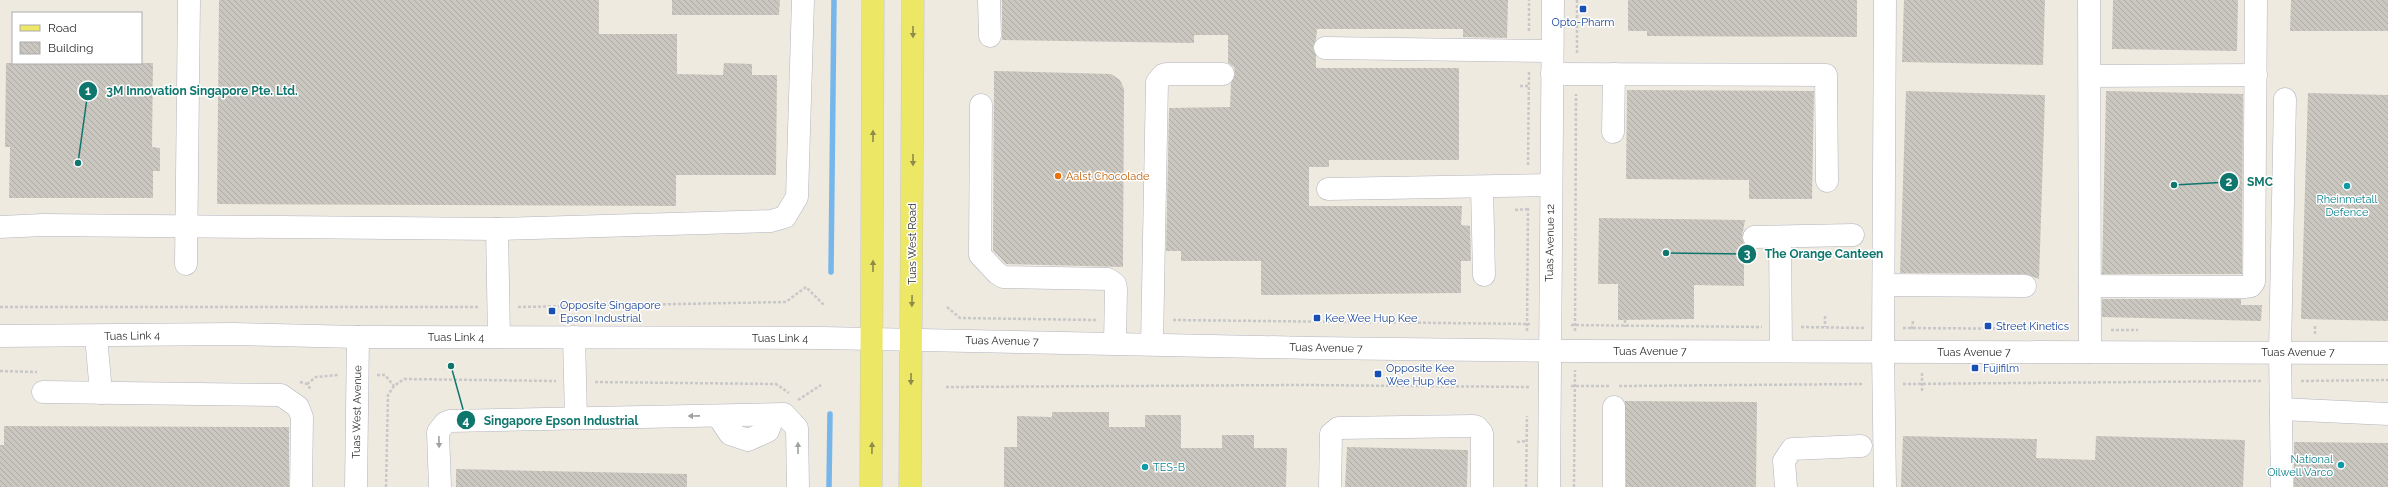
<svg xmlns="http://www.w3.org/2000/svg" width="2388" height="487" viewBox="0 0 2388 487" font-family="Raleway,sans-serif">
  <defs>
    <pattern id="building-back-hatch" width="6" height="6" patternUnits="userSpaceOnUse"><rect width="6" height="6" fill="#c9c7bf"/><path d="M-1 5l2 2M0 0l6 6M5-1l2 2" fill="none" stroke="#adaba4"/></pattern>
  </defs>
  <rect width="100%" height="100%" fill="#eeeae0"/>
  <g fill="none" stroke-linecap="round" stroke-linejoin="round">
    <g stroke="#77b6eb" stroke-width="5.5">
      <path d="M831,272L834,0"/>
      <path d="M829,487L830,414"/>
    </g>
  </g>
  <g fill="url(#building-back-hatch)">
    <path d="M219,0H599V34H677V74L723,75L724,63L752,64V75H777L776,175H676V206L217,204Z"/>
    <path d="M672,0H780L779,15H672Z"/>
    <path d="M1002,0H1508L1507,38L1463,37V29H1317L1316,40L1313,47L1316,56V68H1459V160H1329V167H1309V206H1462L1461,225L1470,226L1471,261H1461V293L1261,295V261H1181V251H1166L1169,108L1230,107L1231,83L1235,74L1234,67L1228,63V35H1194V43L1002,40Z"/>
    <path d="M1628,0H1857V37L1647,36V31H1628Z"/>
    <path d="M1904,0H2045L2043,65L1902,62Z"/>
    <path d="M2113,0H2238L2237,51L2112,49Z"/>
    <path d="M2291,0H2388V31H2290Z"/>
    <path d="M6,63H153L152,147L160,148V171H153V198H9L10,147H5Z"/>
    <path d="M994,71L1111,74L1120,80L1124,89L1123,267L1006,264L993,250Z"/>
    <path d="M1627,90L1814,91L1812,199H1749V180L1626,179Z"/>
    <path d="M1906,91L2045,95L2039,279L2025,274L1900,273Z"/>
    <path d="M2106,91L2243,94L2242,274H2102Z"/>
    <path d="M2308,93L2388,95V321L2301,319Z"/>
    <path d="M1599,218L1745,220L1742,237L1744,245V286L1694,285V319L1618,320V284H1598Z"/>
    <path d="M2102,299H2241V305H2262L2261,321L2102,317Z"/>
    <path d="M1625,401L1757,402L1756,487H1626Z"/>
    <path d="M1052,412H1109V427H1145V415H1181V448H1222V435H1254V448H1287L1286,487H1004V447H1017V416L1052,417Z"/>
    <path d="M4,426L289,427V487H0V445H4Z"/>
    <path d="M1903,436L2037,439L2036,458L2095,460L2096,436L2245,440L2243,487H1901Z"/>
    <path d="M2294,442L2388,443V487H2294Z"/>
    <path d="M1347,447L1468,450L1467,487H1345Z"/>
    <path d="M456,469L687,474V487H456Z"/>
  </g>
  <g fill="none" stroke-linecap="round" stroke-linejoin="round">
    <defs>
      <g id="minor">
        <path d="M989,0L990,36"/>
        <path d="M2089,0L2090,352"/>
        <path d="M1325,48L1552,51"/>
        <path d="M1552,74L1826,75L1827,181"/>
        <path d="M2090,76L2256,75"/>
        <path d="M981,105L980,255L997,273L1003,277L1108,279L1115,284L1116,289L1115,343"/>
        <path d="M1613,132L1614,74"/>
        <path d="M1482,187L1484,275"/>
        <path d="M1328,189L1551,185"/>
        <path d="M0,227L43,225L497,229L771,221L785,217L797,197L803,0"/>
        <path d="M497,229L499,337"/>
        <path d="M1754,237L1853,235"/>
        <path d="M1780,237L1781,351"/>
        <path d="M186,264L189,0"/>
        <path d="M1884,285L2025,286"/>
        <path d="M2090,286L2244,287L2251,286L2254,282L2256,0"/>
        <path d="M0,336L234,334L358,337L823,338L1313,348L1575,351L2388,353"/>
        <path d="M96,336L101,393"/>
        <path d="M574,337L576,418"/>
        <path d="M1152,344L1157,82L1163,75L1167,74H1223"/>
        <path d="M43,392L281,395L298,407L302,417L301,487"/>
        <path d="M1614,407V487"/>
        <path d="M2281,409L2388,414"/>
        <path d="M718,416L730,434L748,440L768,431L774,415"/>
        <path d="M356,487L358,337"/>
        <path d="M440,487L438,432L445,423L450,421L784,414L797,428L798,487"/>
        <path d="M1330,487L1331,434L1338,428L1473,426L1477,427L1482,433V487"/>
        <path d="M1549,487L1553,0"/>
        <path d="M1786,487L1784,461L1792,449L1861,446"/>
        <path d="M1885,487L1883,352L1885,0"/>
        <path d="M2282,487L2280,352L2285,99"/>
      </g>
      <g id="major">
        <path d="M871,487L873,0"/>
        <path d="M910,487L913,0"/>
      </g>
    </defs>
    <use href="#minor" stroke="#b3b3bf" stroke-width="23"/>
    <use href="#major" stroke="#c8c8c8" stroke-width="23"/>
    <g stroke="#c8c8c8" stroke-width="2.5" stroke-dasharray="3 2" stroke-linecap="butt">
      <path d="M1529,31V0"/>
      <path d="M1577,53V0"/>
      <path d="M1520,86H1529"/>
      <path d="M1528,165L1529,72"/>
      <path d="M1515,210L1528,209"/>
      <path d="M0,307H479"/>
      <path d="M518,307L786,302L806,287L824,305"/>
      <path d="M947,307L960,318L1096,320"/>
      <path d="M1825,316V327"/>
      <path d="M1173,320L1530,324"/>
      <path d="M1625,320V327"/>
      <path d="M1571,325L1762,327"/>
      <path d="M1801,327L1864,328"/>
      <path d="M1903,328L2070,329"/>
      <path d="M1912,329L1913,321"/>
      <path d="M2111,330H2138"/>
      <path d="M1527,331L1528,206"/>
      <path d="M1575,331L1576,94"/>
      <path d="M2315,334V324"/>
      <path d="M0,371L37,372"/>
      <path d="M1922,373V392"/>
      <path d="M377,375H385L394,386"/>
      <path d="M2301,381L2388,380"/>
      <path d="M300,382L307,384L311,390"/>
      <path d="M595,382L776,384L789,393"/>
      <path d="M307,384L316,377L338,375"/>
      <path d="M1903,384L2262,381"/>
      <path d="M1571,386H1610"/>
      <path d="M1619,386L1864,384"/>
      <path d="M946,387L1302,385L1530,387"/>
      <path d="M798,400L821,385"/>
      <path d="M1517,442L1527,441"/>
      <path d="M386,487L388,395L394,386L404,379L556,381"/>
      <path d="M1526,487L1527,416"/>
      <path d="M1574,487L1575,370"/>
    </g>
    <use href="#minor" stroke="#fff" stroke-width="22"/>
    <use href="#major" stroke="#ede766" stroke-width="22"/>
  </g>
  <defs><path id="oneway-solid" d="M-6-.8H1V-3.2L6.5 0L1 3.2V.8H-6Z"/></defs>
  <g fill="#8d8a4a">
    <use href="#oneway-solid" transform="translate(913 32) rotate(90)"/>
    <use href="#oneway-solid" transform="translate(873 136) rotate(-90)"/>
    <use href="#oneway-solid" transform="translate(913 160) rotate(90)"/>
    <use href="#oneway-solid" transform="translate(873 266) rotate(-90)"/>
    <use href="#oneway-solid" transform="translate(912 301) rotate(91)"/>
    <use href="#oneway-solid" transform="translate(911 379) rotate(91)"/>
    <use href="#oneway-solid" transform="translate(872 448) rotate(-89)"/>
  </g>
  <g fill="#a0a0a0">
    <use href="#oneway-solid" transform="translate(694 416) rotate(179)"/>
    <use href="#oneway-solid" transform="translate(439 442) rotate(89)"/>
    <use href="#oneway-solid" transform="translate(798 448) rotate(-90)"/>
  </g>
  <g fill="#1a4fb4" stroke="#fff" stroke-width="1.5">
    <rect x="1579" y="5" width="8" height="8" rx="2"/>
    <rect x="548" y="307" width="8" height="8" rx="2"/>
    <rect x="1313" y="314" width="8" height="8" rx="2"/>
    <rect x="1984" y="322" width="8" height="8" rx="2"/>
    <rect x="1971" y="364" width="8" height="8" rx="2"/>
    <rect x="1374" y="370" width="8" height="8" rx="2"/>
  </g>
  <circle fill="#e8710a" stroke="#fff" stroke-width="1.5" cx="1058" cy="176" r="4"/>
  <g fill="#0f9aa8" stroke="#fff" stroke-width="1.5">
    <circle cx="2347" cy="186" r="4"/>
    <circle cx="2341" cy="465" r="4"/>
    <circle cx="1145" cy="467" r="4"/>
  </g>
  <g text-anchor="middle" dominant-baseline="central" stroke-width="3" stroke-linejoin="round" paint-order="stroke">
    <g font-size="11" fill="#164399" stroke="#fff" text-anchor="start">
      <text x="1583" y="22" text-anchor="middle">Opto-Pharm</text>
      <text x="560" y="305">Opposite Singapore<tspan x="560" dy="13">Epson Industrial</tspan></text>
      <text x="1325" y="318">Kee Wee Hup Kee</text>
      <text x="1996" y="326">Street Kinetics</text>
      <text x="1386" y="368">Opposite Kee<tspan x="1386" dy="13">Wee Hup Kee</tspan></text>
      <text x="1983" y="368">Fujifilm</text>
    </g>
    <g font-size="11" fill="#c56008" stroke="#fff" text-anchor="start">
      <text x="1066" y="176">Aalst Chocolade</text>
    </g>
    <g font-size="11" fill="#0d838f" stroke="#fff">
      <text x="2347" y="199">Rheinmetall<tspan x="2347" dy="13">Defence</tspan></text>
      <text x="2333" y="459" text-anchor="end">National<tspan x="2333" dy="13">Oilwell Varco</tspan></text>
      <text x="1153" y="467" text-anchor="start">TES-B</text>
    </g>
    <g font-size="11" fill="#2d2d2d" stroke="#fff">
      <text transform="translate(1550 243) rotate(-89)">Tuas Avenue 12</text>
      <text transform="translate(912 244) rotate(-90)">Tuas West Road</text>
      <text transform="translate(132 336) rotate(-1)">Tuas Link 4</text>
      <text x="456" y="337">Tuas Link 4</text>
      <text x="780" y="338">Tuas Link 4</text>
      <text transform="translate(1002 341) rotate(1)">Tuas Avenue 7</text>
      <text transform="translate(1326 348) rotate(1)">Tuas Avenue 7</text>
      <text x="1650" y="351">Tuas Avenue 7</text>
      <text x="1974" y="352">Tuas Avenue 7</text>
      <text x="2298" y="352">Tuas Avenue 7</text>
      <text transform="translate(357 412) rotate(-89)">Tuas West Avenue</text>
    </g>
  </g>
  <path fill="none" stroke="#0f766e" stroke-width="1.5" d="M78 163L88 91M2174 185L2229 182M1666 253L1747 254M451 366L466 420"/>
  <g fill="#0f766e" stroke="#fff" stroke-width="1.5">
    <circle cx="78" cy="163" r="4"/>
    <circle cx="2174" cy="185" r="4"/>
    <circle cx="1666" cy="253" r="4"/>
    <circle cx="451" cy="366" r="4"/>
    <circle cx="88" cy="91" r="10"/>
    <circle cx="2229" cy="182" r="10"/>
    <circle cx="1747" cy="254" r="10"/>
    <circle cx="466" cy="420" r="10"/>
  </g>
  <g font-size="12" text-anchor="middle" font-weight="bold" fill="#fff">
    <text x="88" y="95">1</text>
    <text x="2229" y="186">2</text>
    <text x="1747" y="258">3</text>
    <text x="466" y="425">4</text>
  </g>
  <g font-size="12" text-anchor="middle" font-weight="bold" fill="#0f766e" stroke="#fff" stroke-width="3" stroke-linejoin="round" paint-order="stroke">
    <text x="202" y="95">3M Innovation Singapore Pte. Ltd.</text>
    <text x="2260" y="186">SMC</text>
    <text x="1824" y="258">The Orange Canteen</text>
    <text x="561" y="425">Singapore Epson Industrial</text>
  </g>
  <rect x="12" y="12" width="130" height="52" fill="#ffffff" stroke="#ababab"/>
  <rect x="20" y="25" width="20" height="6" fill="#ede766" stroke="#ababab"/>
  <text x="48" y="32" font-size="12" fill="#2d2d2d">Road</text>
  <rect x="20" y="42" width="20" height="12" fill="url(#building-back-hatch)" stroke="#ababab"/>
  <text x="48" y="52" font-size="12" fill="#2d2d2d">Building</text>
</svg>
